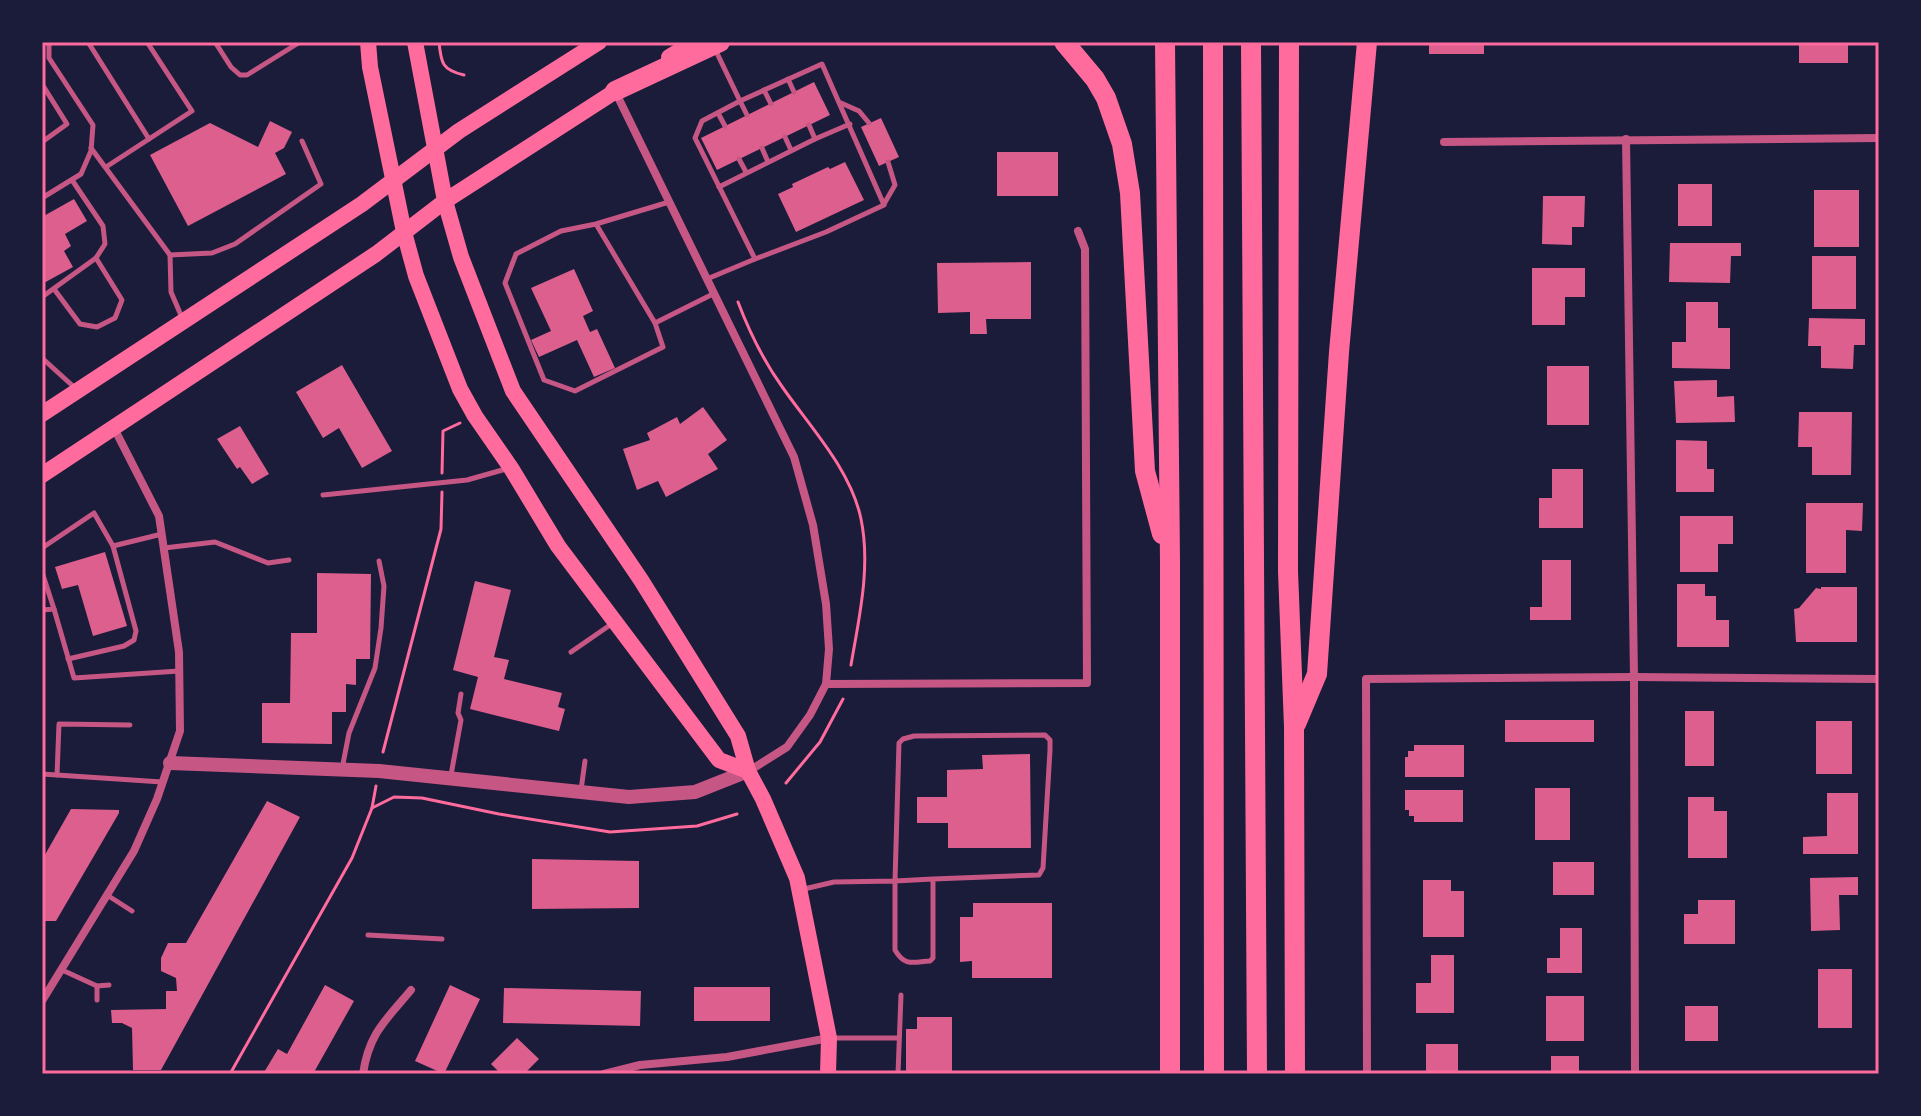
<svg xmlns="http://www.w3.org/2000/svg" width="1921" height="1116" viewBox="0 0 1921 1116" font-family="'Libre Baskerville',serif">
  <rect width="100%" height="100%" fill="#1b1b3a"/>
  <g fill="#dd5f8e">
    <rect x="1429" y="42" width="55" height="12"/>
    <rect x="1799" y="42" width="49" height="21"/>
    <path d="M814,82L830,115L717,170L701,138Z"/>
    <path d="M881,118L899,157L879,166L861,127Z"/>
    <path d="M270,121L292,132L284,148L275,153L286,174L188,226L150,155L210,123L258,147Z"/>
    <rect x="997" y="152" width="61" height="44"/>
    <path d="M845,162L864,200L796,232L778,194L793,187L792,184L828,167L830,169Z"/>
    <rect x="1678" y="184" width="34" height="42"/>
    <rect x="1814" y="190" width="45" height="57"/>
    <path d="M1543,196H1585L1584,227H1572V245L1542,244Z"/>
    <path d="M74,199L87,221L65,234L71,246L64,251L73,267L42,284V217Z"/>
    <path d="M1670,243H1741V256H1731L1730,283L1669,282Z"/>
    <rect x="1812" y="256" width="44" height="53"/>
    <path d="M1031,262V319H986L987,334H970V312L938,313L937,263Z"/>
    <path d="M1532,268H1585V297H1565V325H1532Z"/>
    <path d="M574,269L593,311L583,316L590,332L597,329L615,368L594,377L577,340L539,357L531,340L551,331L531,288Z"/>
    <path d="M1686,302H1718V328H1730V369L1672,368V342H1686Z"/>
    <path d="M1809,318L1865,319V345H1854L1853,369L1821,368V346H1808Z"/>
    <path d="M342,365L392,451L362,468L339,428L323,438L296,392Z"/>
    <rect x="1547" y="366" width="42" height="59"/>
    <path d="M1717,380V397L1734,396L1735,422L1676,423L1674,381Z"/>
    <path d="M703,407L727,440L708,454L718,469L666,497L658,481L637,490L623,449L650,440L647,433L677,417L680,424Z"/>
    <path d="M1799,412H1852L1851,475H1812V447H1798Z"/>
    <path d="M240,426L269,474L252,484L240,467L237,469L217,439Z"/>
    <path d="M1676,440L1707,441V469H1714V492H1676Z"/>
    <path d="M1552,469H1583V528H1539V498H1552Z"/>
    <path d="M1806,503H1863L1862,531L1846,530V573H1806Z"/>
    <path d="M1680,516H1733V544H1718V572H1680Z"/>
    <path d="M105,552L127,626L93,636L78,585L62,589L55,567Z"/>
    <path d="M1542,560H1571V620H1530V607H1542Z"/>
    <path d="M317,573L371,574L370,659H356V685L346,684V712H332V744L262,743V703H290L291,633H317Z"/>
    <path d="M475,581L511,590L494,657L509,660L504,679L562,693L558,707L565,709L559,731L470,709L478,677L453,670Z"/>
    <path d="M1677,584H1705V596H1716V620H1729V647H1677Z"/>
    <path d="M1821,587H1857V642H1796L1794,609L1799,608L1816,588L1821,589Z"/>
    <rect x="1685" y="711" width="29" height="55"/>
    <rect x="1505" y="720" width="89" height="22"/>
    <rect x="1816" y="721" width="36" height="53"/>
    <path d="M1414,745H1464V777H1405V757H1408V751H1414Z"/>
    <path d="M1030,754L1031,848H948V823H917V797H947V770L983,769L982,755Z"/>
    <rect x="1535" y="788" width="35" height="52"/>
    <path d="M1405,790H1463V822H1414V816H1409V810H1405Z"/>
    <path d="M1827,793H1858V854H1803V837L1827,836Z"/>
    <path d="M1688,797H1714V811H1727V858H1688Z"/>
    <path d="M267,801L300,817L161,1070H133L132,1028L122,1023H112L111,1010L166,1009V991H177L176,978L161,971V958L168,943H186Z"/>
    <path d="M71,809L119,810V813L56,921H42V860Z"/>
    <path d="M532,859L639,861V908L532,909Z"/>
    <rect x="1553" y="862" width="41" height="33"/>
    <path d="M1858,877V895H1839L1840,930L1811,931L1810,878Z"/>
    <path d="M1423,880H1451V891H1464V937H1423Z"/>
    <path d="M1698,900H1735V944H1684V914H1698Z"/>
    <path d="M973,903H1052V978H972V961L960,962V917H973Z"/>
    <path d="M1560,928H1582V973H1547V958H1560Z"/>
    <path d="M1431,955H1454V1013H1416V983H1431Z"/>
    <rect x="1818" y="969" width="34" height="59"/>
    <path d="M325,985L354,1001L313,1074H263L278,1049L287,1054Z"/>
    <path d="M450,985L480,999L444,1074L415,1061Z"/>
    <rect x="694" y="987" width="76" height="34"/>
    <path d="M504,988L641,991L640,1026L503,1023Z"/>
    <rect x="1546" y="996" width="38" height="45"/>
    <rect x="1685" y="1006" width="33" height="35"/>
    <path d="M917,1017H952V1074L906,1072V1029H917Z"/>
    <path d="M517,1038L539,1059L524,1074H501L491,1064Z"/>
    <rect x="1426" y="1044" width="32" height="30"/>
    <rect x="1551" y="1056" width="28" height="18"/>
  </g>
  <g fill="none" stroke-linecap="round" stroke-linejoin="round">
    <g stroke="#ff6b9d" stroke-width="3">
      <path d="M439,42C441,63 442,70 464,75"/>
      <path d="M738,302C749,331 765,363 783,388C811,428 851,470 861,519C871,567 859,618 851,665"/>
      <path d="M442,473L443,431L460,423"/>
      <path d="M383,752L441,529L442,492"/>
      <path d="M786,783L820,742L843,699"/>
      <path d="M372,808L394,797L422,798L499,814L610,832L697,826L737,814"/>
      <path d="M230,1074L352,858L372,808L376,786"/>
    </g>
    <g stroke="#c65784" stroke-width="5">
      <path d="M88,42L149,139"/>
      <path d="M215,42L231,67L240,75H247L300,42"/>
      <path d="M788,79L794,92"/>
      <path d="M42,84L67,124L42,142"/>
      <path d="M764,90L771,104"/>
      <path d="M841,103L859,111L869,123"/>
      <path d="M718,113L725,126"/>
      <path d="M747,115L740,101L822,64L884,205L826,232L755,259"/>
      <path d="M809,125L815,139"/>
      <path d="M785,137L791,150"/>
      <path d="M91,148L170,255L212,253L235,244L321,184L302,141"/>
      <path d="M762,148L768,162"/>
      <path d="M739,159L746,172"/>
      <path d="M106,167L192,111L147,42"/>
      <path d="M719,187L815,139L850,124"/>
      <path d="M42,198L81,174L91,151L93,125L49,58V42"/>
      <path d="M884,204L895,185L888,162"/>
      <path d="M596,224L655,323L663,347L575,391L544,380L505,283L516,254L561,231L596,224L669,202"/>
      <path d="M170,255L171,292L183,320"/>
      <path d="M707,279L755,259L695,138L702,121L740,101L715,49"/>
      <path d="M54,289L80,324L97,327L115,318L122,300L96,258"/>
      <path d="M42,297L96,258L105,244L103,226L72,180"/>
      <path d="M655,323L713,294"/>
      <path d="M42,358L74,387"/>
      <path d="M323,495L467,480L506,469"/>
      <path d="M113,546L162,534"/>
      <path d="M42,548L94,513L113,546L136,631L134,640L124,646L68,659"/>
      <path d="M164,548L215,542L268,563L289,560"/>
      <path d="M42,572L54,609L42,610"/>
      <path d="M54,609L74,678L179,671"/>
      <path d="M571,652L613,623"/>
      <path d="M342,769L349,733L375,668L381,628L384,586L379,561"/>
      <path d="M42,774L162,782"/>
      <path d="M57,775L59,724L130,725"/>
      <path d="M451,775L461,720L458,713L461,694"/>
      <path d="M581,790L585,761"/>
      <path d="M804,889L834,882L895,881V950C905,967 913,962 930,961L933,958V879L895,881L899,743L903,739L914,736L1045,735L1050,740V750L1043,868L1039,875L933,879"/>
      <path d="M107,895L132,911"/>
      <path d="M368,935L442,939"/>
      <path d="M62,970L97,986L109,985"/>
      <path d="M97,986V1000"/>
      <path d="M831,1038H898"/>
      <path d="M898,1074L901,995"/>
    </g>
    <g stroke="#c65784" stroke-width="8">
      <path d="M615,91L794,457L813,525L826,604L829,649L826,684L810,715L787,747L749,771"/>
      <path d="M1626,139L1634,677L1635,1074"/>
      <path d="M1444,142L1879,138"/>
      <path d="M826,684L1087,683L1085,249L1078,231"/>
      <path d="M42,1001L134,851L157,799L180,731L179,652L159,516L114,428"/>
      <path d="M363,1074C369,1033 386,1020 411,990"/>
      <path d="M604,1074L640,1065L727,1057L829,1038"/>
      <path d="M1367,1074L1366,679L1634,677L1879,679"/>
    </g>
    <path stroke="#c65784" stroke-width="14" d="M170,763L379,771L629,797L695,792L748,771"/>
    <g stroke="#ff6b9d" stroke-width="16">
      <path d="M368,42L370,67L404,232L416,276L460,389L475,416L511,468L558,546L719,760L748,771"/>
      <path d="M415,42L445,201L461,257L513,391L641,580L738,736L748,771L763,799L797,878L829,1038L828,1074"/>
    </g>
    <g stroke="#ff6b9d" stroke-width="16">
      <path d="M669,57L694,42"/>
      <path d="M42,414L362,204L459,131L599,42"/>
      <path d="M42,475L376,254L445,201L625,85"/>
    </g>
    <g stroke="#ff6b9d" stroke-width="20">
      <path d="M1064,42L1095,79L1106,98L1122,144L1130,193L1145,471L1162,534"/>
      <path d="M1165,42L1170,562V1074"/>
      <path d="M1213,42L1214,1074"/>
      <path d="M1251,42L1257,1074"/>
      <path d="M1289,42L1288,571L1294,727L1295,1074"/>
      <path d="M615,91L720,42"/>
      <path d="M1296,724L1317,674L1339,352L1367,42"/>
    </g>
  </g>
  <rect width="1921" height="1116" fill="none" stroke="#1b1b3a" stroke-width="88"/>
  <rect x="44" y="44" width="1833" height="1028" fill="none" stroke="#ff6b9d" stroke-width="3"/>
</svg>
